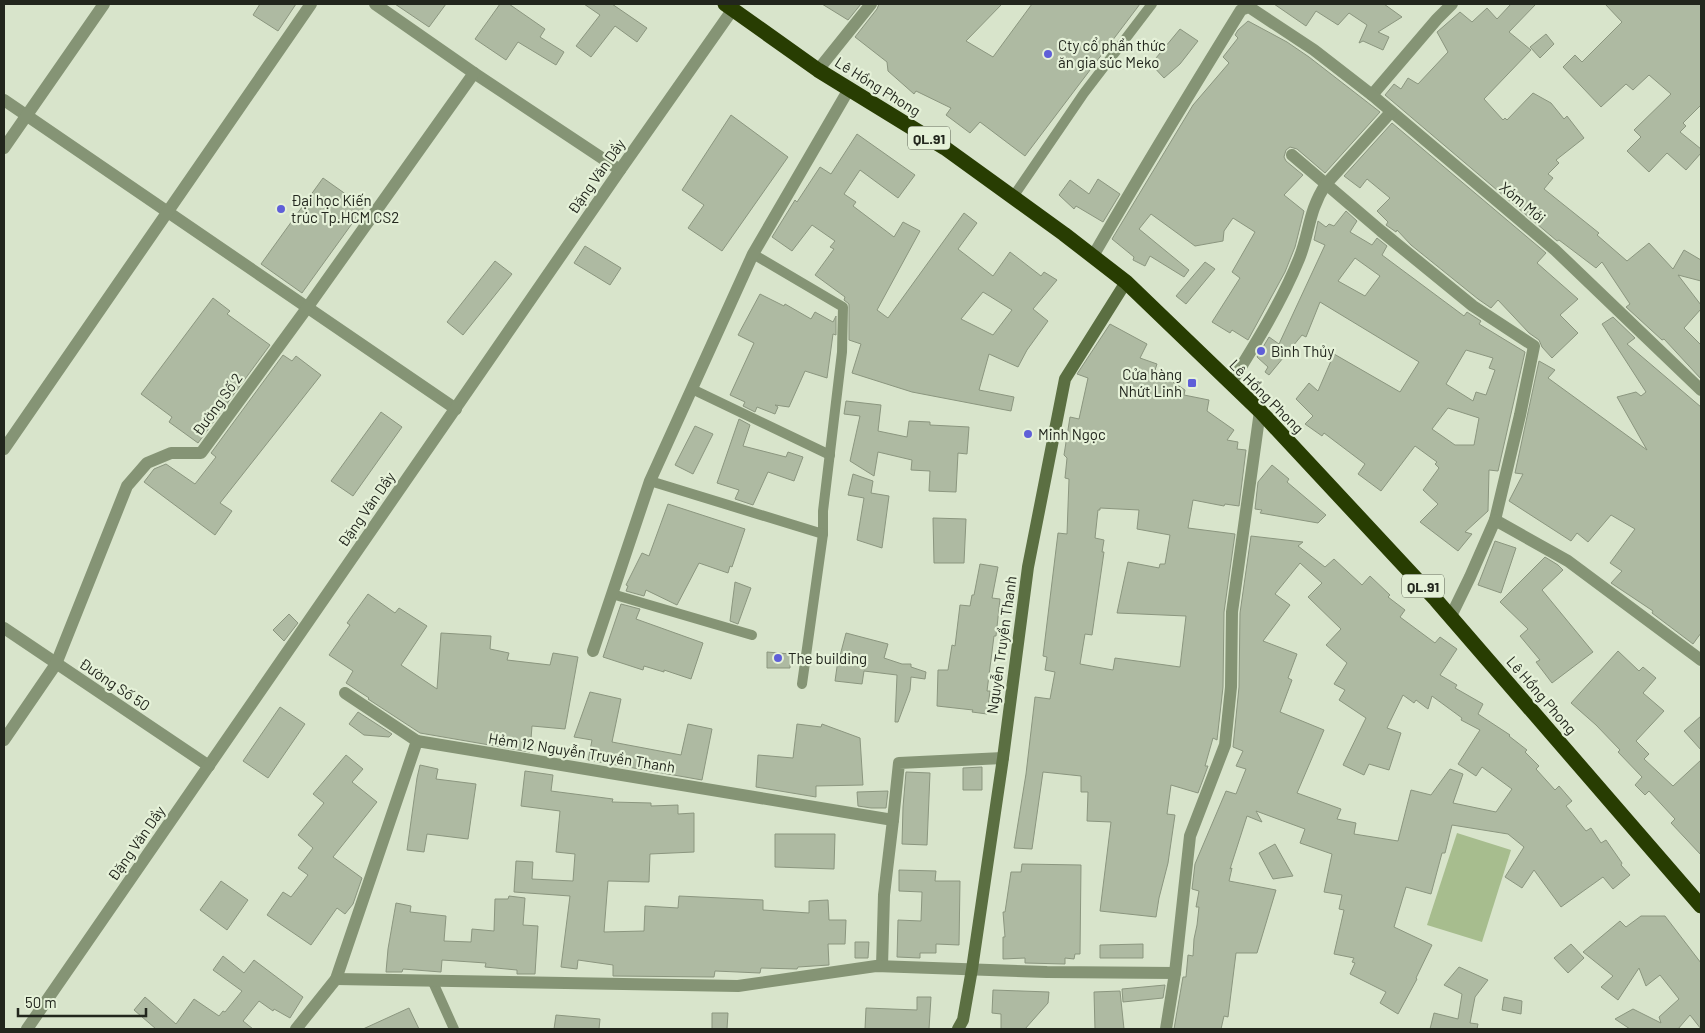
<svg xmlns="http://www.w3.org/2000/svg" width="1705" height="1033" viewBox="0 0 1705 1033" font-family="Barlow,sans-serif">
  <rect width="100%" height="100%" fill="#d8e4cb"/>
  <path fill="#a7bd8e" d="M1457,833L1511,850L1482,942L1427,925Z"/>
  <g fill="#aebaa2" stroke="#8b967f" fill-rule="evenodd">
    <path d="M260,4H296L278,31L253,15Z"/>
    <path d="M395,4H446L429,27Z"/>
    <path d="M500,4H509L545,29L540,37L564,52L556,65L518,42L506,60L475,39Z"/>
    <path d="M584,4H612L647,28L637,42L615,26L591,57L576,46L600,15Z"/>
    <path d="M822,4H861L848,20Z"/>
    <path d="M879,4H1002L966,41L993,57L1032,4H1140L1025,156L980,122L970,133L946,115L951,108L916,91L914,94L888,71L887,62L855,37L877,9Z"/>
    <path d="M1274,4H1384L1402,17L1378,32L1389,37L1383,50L1363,41L1359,43L1367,25L1349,13L1338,25L1316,11L1306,26Z"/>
    <path d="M1511,4H1536L1509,32L1531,50L1484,99L1503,120L1505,118L1507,120L1533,93L1551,103L1564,119L1567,116L1584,138L1556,160L1559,163L1548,174L1553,178L1544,189L1599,233L1597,235L1627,261L1649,243L1673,269L1684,250L1701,260V281L1678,275L1701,305V309L1684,328L1701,345V379L1664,339L1662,340L1626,307L1630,304L1602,262L1596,268L1559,240L1557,241L1385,95L1394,84L1401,89L1408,78L1418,84L1448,52L1437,32L1460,12L1472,22L1487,8L1497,19Z"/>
    <path d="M1605,4H1701V105L1683,123L1686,126L1680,132L1701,149V153L1686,170L1667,153L1649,172L1627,151L1641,137L1634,130L1671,94L1649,75L1633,90L1626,84L1601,107L1563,67L1575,55L1582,62L1622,22Z"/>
    <path d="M1248,21L1287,42L1309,57L1380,112L1325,173L1297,149L1290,147L1286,150L1284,157L1286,161L1303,175L1284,195L1304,211L1295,247L1285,272L1248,340L1232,330L1230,333L1212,322L1240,278L1232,272L1255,232L1233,218L1224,231L1223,241L1195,246L1151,214L1139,229L1189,270L1184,277L1150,256L1145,266L1133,260L1134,257L1112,239L1193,105L1229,63L1223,57L1238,38L1235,35L1238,30Z"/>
    <path d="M1180,29L1198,41L1180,64L1164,78L1151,64Z"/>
    <path d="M1546,34L1554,44L1540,58L1530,47Z"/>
    <path d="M731,115L788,157L722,251L688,228L704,205L682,190Z"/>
    <path d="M1392,123L1546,253L1537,263L1578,299L1560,315L1578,333L1552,358L1542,347L1539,340L1529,333L1498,300L1491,308L1478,299L1411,245L1397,230L1396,232L1386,225L1388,222L1377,211L1390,198L1367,179L1360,188L1344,176Z"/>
    <path d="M857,134L915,175L898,198L860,170L844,194L856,202L853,206L894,237L903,222L920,231L877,310L888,318L964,213L977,223L958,249L993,276L1010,252L1041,276L1044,272L1057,280L1033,309L1048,321L1027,350L1018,367L989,354L979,390L1014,397L1011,411L912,392L852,373L861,344L849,340V304L844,300L845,297L815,275L834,249L830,247L835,241L812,225L792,251L772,237L795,200L797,202L820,167L831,174ZM983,292L1012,310L993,335L961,319Z"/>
    <path d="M323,178L364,207L302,293L261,264Z"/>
    <path d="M1098,179L1120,194L1103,222L1076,206L1074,209L1059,195L1070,180L1089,194Z"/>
    <path d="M1346,211L1357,221L1350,232L1372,245L1377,238L1387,246L1382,255L1464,316L1467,312L1481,321L1479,324L1525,352L1498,471L1489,470L1488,511L1465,532L1472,534L1458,551L1420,522L1438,504L1423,490L1439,468L1435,464L1437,462L1415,446L1381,491L1358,474L1365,464L1324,433L1322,436L1305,424L1313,416L1296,399L1309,383L1318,391L1334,354L1400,392L1419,362L1320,302L1306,337L1302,335L1269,375L1265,372L1268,367L1257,357L1269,337L1279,344L1325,245L1314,240L1318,221L1326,227L1329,224L1334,226ZM1355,258L1380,276L1365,296L1338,281ZM1466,350L1493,358L1489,368L1495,370L1486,395L1476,392L1473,401L1446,384ZM1448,408L1479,418L1474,445H1455L1432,429Z"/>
    <path d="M585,246L621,268L610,285L574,263Z"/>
    <path d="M495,261L512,274L463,335L447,322Z"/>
    <path d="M1205,262L1215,269L1186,304L1176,296Z"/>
    <path d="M760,294L784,306L785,304L811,319L815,312L833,322L836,316V335L833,334L827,378L805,371L789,407L775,405L778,407L775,414L757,407L755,412L743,406L745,402L730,395L754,343L738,335Z"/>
    <path d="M213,298L230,311L227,314L270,345L198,443L169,422L172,417L141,394Z"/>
    <path d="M1613,317L1635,338L1627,344L1701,407V633L1693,644L1652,613L1653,611L1611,583L1622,571L1610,563L1635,529L1611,515L1588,542L1577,533L1571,541L1509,501L1523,474L1515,473L1539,361L1555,370L1548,378L1647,450L1617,397L1636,392L1641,396L1646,392L1602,324Z"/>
    <path d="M1110,324L1147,344L1140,358L1157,364L1155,370L1185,390L1184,395L1209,400L1207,411L1234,430L1227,440L1238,442L1237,449L1246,450L1239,506L1225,504L1224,506L1193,500L1188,528L1235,534L1224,612L1223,687L1217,740L1213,738L1205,766H1208L1198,793L1171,785L1167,814L1175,815L1168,863L1159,898L1156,917L1100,911L1111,822L1087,821L1088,792H1081V776L1043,772L1032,849L1014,848L1026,774L1035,697L1050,699L1055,672L1045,670L1047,657L1043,656L1058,533L1067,534L1069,479L1065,478L1067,458L1064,455L1070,417L1079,419L1088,378L1077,374ZM1100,508L1139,510L1137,529L1170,535L1165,564H1160L1159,568L1128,562L1117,613L1186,616L1180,667L1115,658L1113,670L1080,664L1085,634L1092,635L1104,552H1102L1104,540L1095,538L1098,510H1100Z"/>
    <path d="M283,355L292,361L296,356L321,375L220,503L232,511L215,535L144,482L154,469L166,464L195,484L216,457L211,453Z"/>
    <path d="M846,401L881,405L878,431L907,437L909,421L930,422V425L969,427L967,454L958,453L956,492L929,491L930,471L911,470L912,460L878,452L874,476L850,461L860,416L844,414Z"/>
    <path d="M381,412L402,427L353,496L331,481Z"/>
    <path d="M739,419L750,425L743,446L786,457L788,452L803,457L794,481L768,472L753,505L735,499L739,490L717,483Z"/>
    <path d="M695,426L713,434L693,474L675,465Z"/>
    <path d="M1272,465L1289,479L1287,482L1326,515L1318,523L1260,513L1262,510L1255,509L1258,482Z"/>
    <path d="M853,474L873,481L871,493L889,496L882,548L857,540L864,498L848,495Z"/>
    <path d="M668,504L745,529L732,567L730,566L728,573L699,563L677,605L646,590L644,596L626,591L628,586L626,585L642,553L649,556Z"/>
    <path d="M933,518L966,519L964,563H934Z"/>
    <path d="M1251,536L1303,542L1298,546L1325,567L1334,559L1362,585L1370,576L1390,595L1388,597L1405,610L1400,617L1435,643L1440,637L1457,649L1440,675L1457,685L1455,688L1483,704L1478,714L1510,735L1509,736L1527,750L1525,752L1539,766L1536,769L1555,790L1559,786L1572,801L1566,806L1586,831L1591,828L1601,843L1606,840L1622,863L1621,865L1630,875L1613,889L1603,877L1561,907L1534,870L1522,888L1505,877L1524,847L1508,834L1452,825L1445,853H1442L1431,894L1406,887L1394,927L1432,945L1416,978L1417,979L1398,1014L1380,1003L1386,992L1350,974L1355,963L1352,962L1354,958L1334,954L1344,910L1339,909L1342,895L1324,892L1332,854L1300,843L1305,829L1256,811L1262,822L1247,816L1230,869L1232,868L1229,881L1276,890L1257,953H1236L1228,1017L1224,1016L1221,1029H1174L1183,977H1186L1188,955L1193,956L1194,939L1197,925L1199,907H1196L1199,891L1192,889L1195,864L1226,791L1236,794L1246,769L1236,766L1243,751L1233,747L1239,687L1240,613ZM1300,563L1322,583L1308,597L1341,629L1326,645L1347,663L1334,684L1345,690L1339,700L1366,718L1343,765L1364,775L1369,764L1389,770L1401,733L1387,728L1403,695L1414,703L1416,700L1428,709L1432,696L1462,718L1461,720L1480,730L1458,764L1476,776L1482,767L1512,789L1496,812L1453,803L1463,774L1450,769L1431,795L1411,790L1398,841L1354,834L1356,823L1337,819L1341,809L1297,793L1324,730L1280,712L1292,680L1288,678L1297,654L1263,641L1290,605L1275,594Z"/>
    <path d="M1495,541L1516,548L1501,593L1478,585Z"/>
    <path d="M1545,557L1558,565L1563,570L1542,590L1593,652L1552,683L1536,662L1540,660L1520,636L1528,629L1500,602Z"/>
    <path d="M980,564L998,567L992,598L1000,599L996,636H994L987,691H990L987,714L972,712L973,710L937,706L938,670H948L952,645L955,646L960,605L970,606L972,595H974Z"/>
    <path d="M735,582L751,588L738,624L730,621Z"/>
    <path d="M368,594L395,613L399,608L427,626L401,665L437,689L441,633L491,636L490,649L509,653L507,660L550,665L553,653L578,657L565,729L532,726L530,752L420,733L368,699L369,698L346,683L353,671L329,655L350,625L347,623Z"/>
    <path d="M621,604L640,609L636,619L703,643L691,679L664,670V672L644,666L643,670L603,657Z"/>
    <path d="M289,614L298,623L284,641L273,630Z"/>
    <path d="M846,633L888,644L884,658L902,664H911V667L926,672L925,679L911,677L910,690L898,722H895L897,675L864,671L862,684L835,681L837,667Z"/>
    <path d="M1618,651L1639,671L1643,667L1656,678L1643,693L1664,711L1636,741L1649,754L1644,759L1673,786L1701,760V855L1671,823L1675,819L1649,791L1645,795L1635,785L1642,777L1618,752L1620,750L1596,725L1571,703Z"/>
    <path d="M767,652L790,654V668H767Z"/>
    <path d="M590,692L621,699L612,742L681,755L688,724L712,729L702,780L588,760L592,740L574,737Z"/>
    <path d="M280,707L305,724L268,778L243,761Z"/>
    <path d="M358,712L392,734L389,737L364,735L349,724Z"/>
    <path d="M1701,716V750L1684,731Z"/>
    <path d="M797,724L821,727L822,724L860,738L863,785L816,786V797L756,787L758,755L793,758Z"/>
    <path d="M346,755L363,769L352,782L377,802L333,857L362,878L353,904L345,914L337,908L311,945L267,915L283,892L291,897L308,875L298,868L313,848L298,835L324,803L313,794Z"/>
    <path d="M420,765L438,769L436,779L476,784L468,839L427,834L424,852L407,850L417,778Z"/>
    <path d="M982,767V790H963V768Z"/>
    <path d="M525,771L553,775L551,791L613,799L612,802L651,803V806L678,805V814L694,813V852L650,854L649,882L608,881L604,932L644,931L645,906L678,908L679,896L763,900V910L809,913V901L828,900L829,920H846L845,944H828L829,965L798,967L797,969L761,968L760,973L715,971L714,977L613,976V965L578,960L577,969L561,967L570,896L514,892L516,861L533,862L532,879L573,881L575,854L556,852L560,811L521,806Z"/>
    <path d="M906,772L930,773L927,845L902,844L903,807Z"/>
    <path d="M888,791L886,808H871L858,806L857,792Z"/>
    <path d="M775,834H835L834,869L775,867Z"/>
    <path d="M1275,844L1293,876L1273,879L1259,853Z"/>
    <path d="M1022,864L1081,865L1080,954H1075L1074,959L1065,958V964L1025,963V958L1003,959V937H1005L1003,912H1005L1011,872H1021Z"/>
    <path d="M899,870L936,871L935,881H960L959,945L936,944V953H920V958L897,957L898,920L921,921L922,892L899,891Z"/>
    <path d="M221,881L248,900L227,930L200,910Z"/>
    <path d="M509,896L525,898L523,925L538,926L535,974H517V970L485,967L486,963L442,960L441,972L403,969L402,972H386L388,949L396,903L411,906L410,912L446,916L444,941L471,942L472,929L494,931L495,899H508Z"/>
    <path d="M1641,916H1665L1701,963V1029L1690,1015L1678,1029H1630L1615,1019L1633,1009L1661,1023L1659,1017L1679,999L1660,975L1646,986L1639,968L1618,1000L1601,987L1613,976L1583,952L1620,921L1626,927Z"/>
    <path d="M855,942H869L868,958H855Z"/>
    <path d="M1143,944V958H1100V945Z"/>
    <path d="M1571,944L1584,958L1568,973L1554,958Z"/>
    <path d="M223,956L244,973L254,960L303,997L290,1018L274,1009L273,1011L259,1001L243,1021L253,1029H156L134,1010L145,997L176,1024L194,999L219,1016L223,1011L225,1012L242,991L213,970Z"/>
    <path d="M1459,967L1488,980L1475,997L1470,1023L1478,1024L1477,1029H1430L1434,1013L1458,1019L1462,994L1444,985Z"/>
    <path d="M1165,985L1163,998L1123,1002L1122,989Z"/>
    <path d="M993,990L1049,992L1048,1003L1025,1029H1001V1014L992,1013Z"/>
    <path d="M1120,991L1124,1029H1095L1094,992Z"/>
    <path d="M917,997H931L929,1029H865L866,1008L917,1010Z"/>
    <path d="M1504,997L1522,1001L1521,1014L1502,1010Z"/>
    <path d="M409,1008L419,1029H363Z"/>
    <path d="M712,1013H728L727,1029H712Z"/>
    <path d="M556,1015L600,1019L599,1029H554Z"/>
  </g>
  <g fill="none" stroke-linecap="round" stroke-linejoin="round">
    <g stroke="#859475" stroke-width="10">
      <path d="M1013,197L1084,93L1152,4"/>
      <path d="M753,254L843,307L842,352L823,511V534L802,684"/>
      <path d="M692,389L830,455"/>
      <path d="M650,481L823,534"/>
      <path d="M612,594L752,635"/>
      <path d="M432,980L454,1029"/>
    </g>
    <g stroke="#859475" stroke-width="12">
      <path d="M375,4L474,73L620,170"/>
      <path d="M818,70L871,4"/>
      <path d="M1372,95L1437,19L1452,4"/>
      <path d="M4,100L456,409"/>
      <path d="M4,148L104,4"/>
      <path d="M1292,155L1381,231L1473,306L1534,346L1520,415L1495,520L1568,561L1701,660"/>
      <path d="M1093,256C1141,173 1191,91 1241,10L1249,7L1314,50L1372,95L1555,250L1701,390"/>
      <path d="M1231,383C1256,343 1281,303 1299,259C1310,232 1308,211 1326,184L1391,112"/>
      <path d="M4,449L311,4"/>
      <path d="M1451,616L1470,577L1495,520"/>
      <path d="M4,628L209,766"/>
      <path d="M593,651L650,481L753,254L849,89"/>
      <path d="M345,693L417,741"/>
      <path d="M4,740L56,664L127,486L147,463L171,453H201L307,308L474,73"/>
      <path d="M882,966L884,895L893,820"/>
      <path d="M336,979L738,986L876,966L1047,972L1175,973"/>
      <path d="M27,1029L620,170L733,9"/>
      <path d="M296,1029L336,979L417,741L893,820L899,763L1003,758"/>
      <path d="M1166,1029L1175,973L1190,836L1225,745L1231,687L1232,612L1260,411"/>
    </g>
    <path stroke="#5b6f42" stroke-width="12" d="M958,1029L963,1020L972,969L1003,758L1028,567L1065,379L1126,282"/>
    <path stroke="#283d02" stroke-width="15" d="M725,4L818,70L945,148L1064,234L1126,282L1260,411L1436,600L1701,906"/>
  </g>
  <g fill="#5f5fd8" stroke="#e5f1d8" stroke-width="2">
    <circle cx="1048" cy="54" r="5"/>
    <circle cx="281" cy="209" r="5"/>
    <circle cx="1261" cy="351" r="5"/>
    <rect x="1187" y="378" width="10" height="10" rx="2.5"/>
    <circle cx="1028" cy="434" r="5"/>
    <circle cx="778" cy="658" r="5"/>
  </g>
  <g text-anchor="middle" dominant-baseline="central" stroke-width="4.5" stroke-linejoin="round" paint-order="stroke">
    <g fill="#e5f1d8" stroke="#5c6355" stroke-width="1">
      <rect x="908" y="126.5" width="42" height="23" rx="4"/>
      <rect x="1402" y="574.5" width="42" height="23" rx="4"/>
    </g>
    <g font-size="14" font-weight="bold" fill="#22261d">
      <text x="929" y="138">QL.91</text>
      <text x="1423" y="586">QL.91</text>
    </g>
    <g font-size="15" fill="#22261d" stroke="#e5f1d8" text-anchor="start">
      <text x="1058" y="45">Cty cổ phần thức<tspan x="1058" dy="17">ăn gia súc Meko</tspan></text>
      <text x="291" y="200">Đại học Kiến<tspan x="291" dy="17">trúc Tp.HCM CS2</tspan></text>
      <text x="1271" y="351">Bình Thủy</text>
      <text x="1182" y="374" text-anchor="end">Cửa hàng<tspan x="1182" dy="17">Nhứt Linh</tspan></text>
      <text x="1038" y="434">Minh Ngọc</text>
      <text x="788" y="658">The building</text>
    </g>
    <g font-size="15" fill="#22261d" stroke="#e5f1d8">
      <text transform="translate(878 86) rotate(32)">Lê Hồng Phong</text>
      <text transform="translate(596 176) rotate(-55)">Đặng Văn Dầy</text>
      <text transform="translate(1523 202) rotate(40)">Xóm Mới</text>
      <text transform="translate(1267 396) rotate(45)">Lê Hồng Phong</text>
      <text transform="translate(217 404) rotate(-54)">Đường Số 2</text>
      <text transform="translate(366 509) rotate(-55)">Đặng Văn Dầy</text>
      <text transform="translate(1001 645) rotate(-82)">Nguyễn Truyền Thanh</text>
      <text transform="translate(115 684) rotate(34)">Đường Số 50</text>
      <text transform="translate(1542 695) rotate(49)">Lê Hồng Phong</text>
      <text transform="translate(582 752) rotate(9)">Hẻm 12 Nguyễn Truyền Thanh</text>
      <text transform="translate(136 843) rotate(-55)">Đặng Văn Dầy</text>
    </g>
  </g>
  <rect width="1705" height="1033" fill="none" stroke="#22261d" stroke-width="10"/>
  <path d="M18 1008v8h128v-8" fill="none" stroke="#22261d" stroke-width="2.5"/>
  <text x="25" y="1008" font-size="15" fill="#22261d" stroke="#e5f1d8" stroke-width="4" paint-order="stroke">50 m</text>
</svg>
